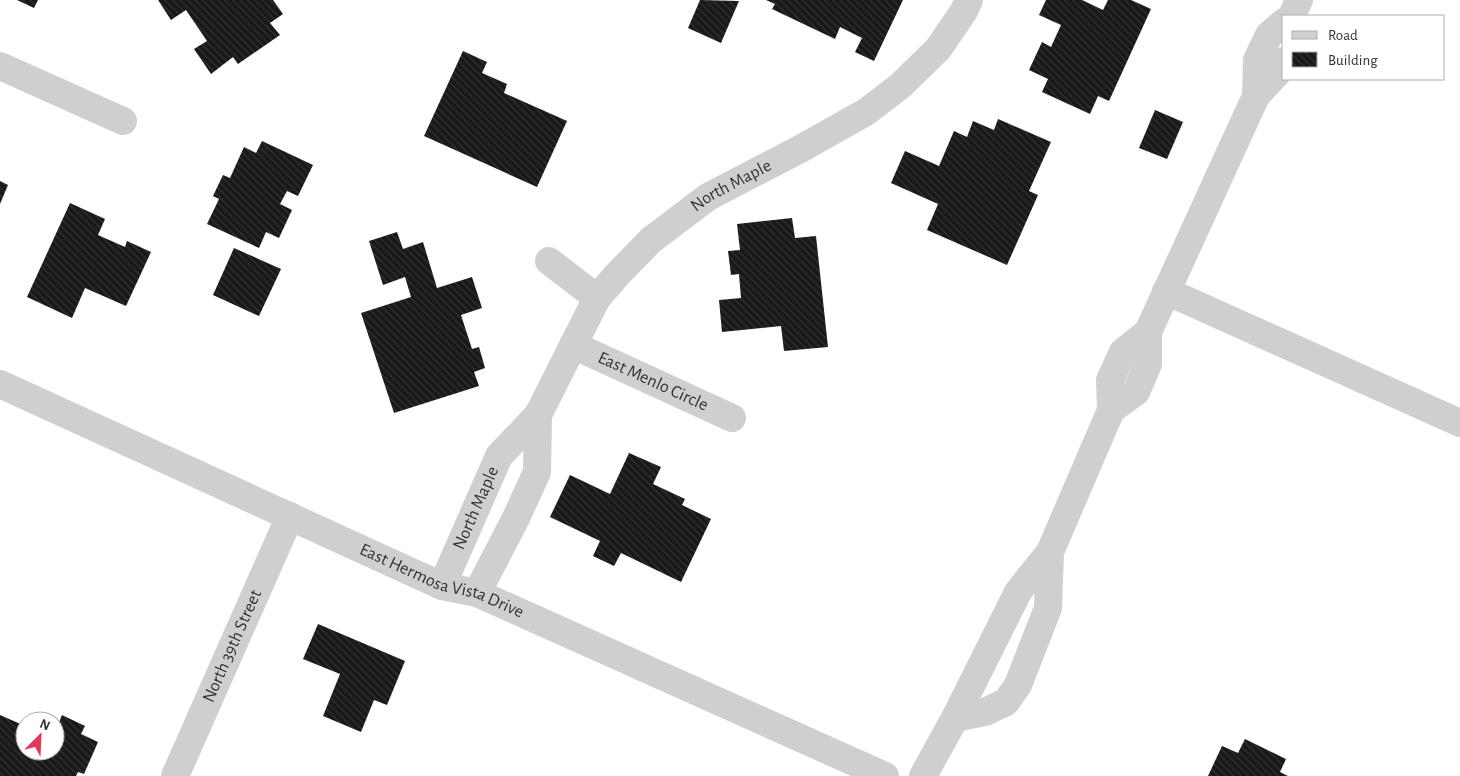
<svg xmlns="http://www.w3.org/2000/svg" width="1460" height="776" viewBox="0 0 1460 776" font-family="'Alegreya Sans',sans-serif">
  <defs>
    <pattern id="building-back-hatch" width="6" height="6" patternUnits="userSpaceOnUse" patternTransform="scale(1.25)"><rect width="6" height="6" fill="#191919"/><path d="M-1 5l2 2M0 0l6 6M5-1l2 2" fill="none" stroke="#323232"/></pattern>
  </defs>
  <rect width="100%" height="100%" fill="#fff"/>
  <g fill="url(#building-back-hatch)">
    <path d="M17,0H38L34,8Z"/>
    <path d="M158,0H273L283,14L270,23L280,35L238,64L233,57L211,74L194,49L207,41L186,10L171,20Z"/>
    <path d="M700,0L739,1L721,43L688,28Z"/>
    <path d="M766,0H903L874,61L855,52L862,38L840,27L835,39L772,9L775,4Z"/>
    <path d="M1046,0H1082L1103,10L1108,0H1131L1151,9L1109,101L1098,96L1090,114L1042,92L1048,79L1029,70L1042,42L1051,47L1061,25L1039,15Z"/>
    <path d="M463,51L487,62L482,73L507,84L504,93L567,121L537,187L424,136Z"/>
    <path d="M1155,110L1183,122L1167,159L1139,148Z"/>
    <path d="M998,119L1051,142L1029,191L1038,195L1007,265L927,230L938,204L891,183L905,151L939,166L954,131L967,137L973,121L994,130Z"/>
    <path d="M262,141L313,165L298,196L287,191L280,204L292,210L279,238L266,232L259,248L207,224L219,199L213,196L223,175L230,178L244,147L256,153Z"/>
    <path d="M0,181L8,185L0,204Z"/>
    <path d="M70,203L105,219L98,235L125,247L127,241L151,252L126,306L85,288L72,318L27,297Z"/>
    <path d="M792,218L795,238L816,236L828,347L784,351L781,326L722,332L719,300L741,298L739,274L731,275L728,251L740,250L737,224Z"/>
    <path d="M397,232L403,249L423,242L437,288L472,277L482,308L461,315L472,349L479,347L485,368L474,372L479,386L394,413L361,313L411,297L405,277L383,285L369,241Z"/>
    <path d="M234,248L281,269L259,316L213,295Z"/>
    <path d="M629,453L661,467L653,484L685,499L682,505L711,519L681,582L621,553L614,566L593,556L600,541L550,517L570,475L610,494Z"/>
    <path d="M318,624L405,661L387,705L374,700L361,732L323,716L340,674L303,659Z"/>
    <path d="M0,715L25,726V751H55V732L62,715L85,726L81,734L98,742L84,774L78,772L76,776H0Z"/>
    <path d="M1245,739L1286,759L1280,772L1288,776H1208L1222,746L1238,753Z"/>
  </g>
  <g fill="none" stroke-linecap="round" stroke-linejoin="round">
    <g stroke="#cfcfcf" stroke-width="28">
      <path d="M1292,16L1299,0"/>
      <path d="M0,66L123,121"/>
      <path d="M1256,96L1257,60L1269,35L1284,22"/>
      <path d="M549,261L597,298"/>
      <path d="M1166,291L1460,423"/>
      <path id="s1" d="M573,345L732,418"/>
      <path id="s2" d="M0,384L442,586L477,593L885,776"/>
      <path d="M1111,410L1136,392L1148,364V332"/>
      <path id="s3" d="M442,586L499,456L538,415L597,298L617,275L651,240L708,197L802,148L866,112L900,86L938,49L964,11L969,0"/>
      <path d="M477,593L516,518L537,472L538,415"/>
      <path d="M955,718L985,712L1006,702L1018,685L1048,608L1050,552"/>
      <path id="s4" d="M175,776L290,516"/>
      <path d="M923,776L955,718L1018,592L1050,552L1111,410L1110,380L1123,352L1148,332L1256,96L1280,70L1284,61"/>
    </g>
  </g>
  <g text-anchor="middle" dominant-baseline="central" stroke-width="5" stroke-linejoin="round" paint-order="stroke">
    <g font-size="18" fill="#323232" stroke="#fff">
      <text stroke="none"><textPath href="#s3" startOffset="506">North Maple</textPath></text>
      <text stroke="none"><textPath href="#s1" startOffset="88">East Menlo Circle</textPath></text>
      <text stroke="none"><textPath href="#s3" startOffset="85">North Maple</textPath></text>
      <text stroke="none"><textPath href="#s2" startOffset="484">East Hermosa Vista Drive</textPath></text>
      <text stroke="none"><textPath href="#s4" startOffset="142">North 39th Street</textPath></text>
    </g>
  </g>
  <rect x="1282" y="15" width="162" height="65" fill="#ffffff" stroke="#adadad"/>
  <rect x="1292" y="31" width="25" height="8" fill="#cfcfcf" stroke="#adadad"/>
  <text x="1328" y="40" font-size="15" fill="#323232">Road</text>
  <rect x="1292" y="52" width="25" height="15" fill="url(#building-back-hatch)" stroke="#adadad"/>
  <text x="1328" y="65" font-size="15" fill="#323232">Building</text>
  <g transform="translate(40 736) rotate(24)"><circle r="24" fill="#ffffff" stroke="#adadad"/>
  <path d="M0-4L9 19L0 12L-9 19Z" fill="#e73655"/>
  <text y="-8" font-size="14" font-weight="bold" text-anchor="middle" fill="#323232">N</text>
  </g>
</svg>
